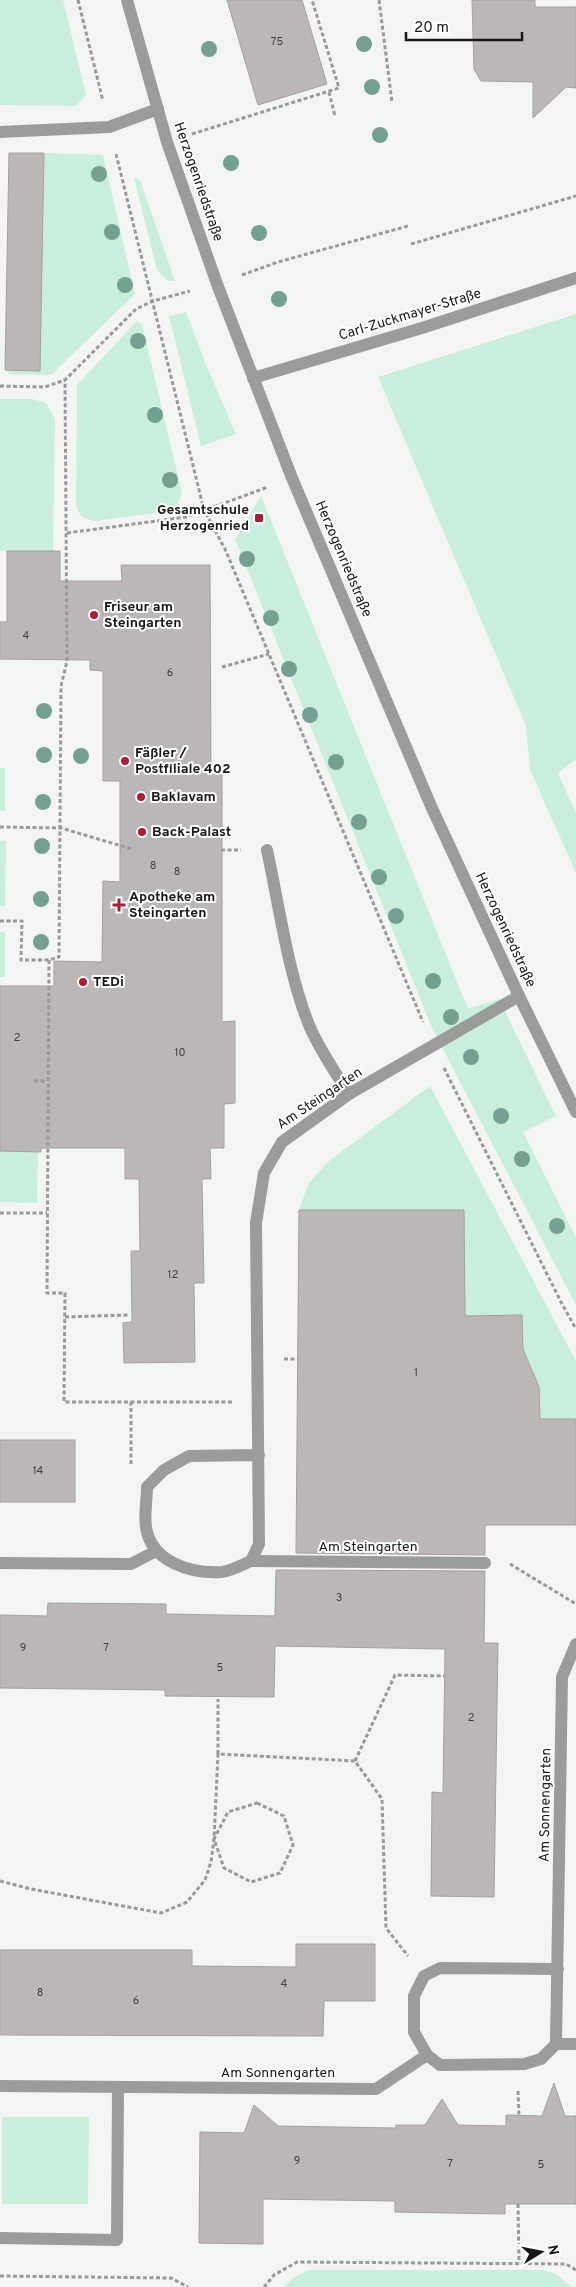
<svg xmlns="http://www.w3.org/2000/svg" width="576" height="2287" viewBox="0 0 576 2287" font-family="Overpass,sans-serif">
  <rect width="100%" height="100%" fill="#f2f5f3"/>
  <g fill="#c9eedc">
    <path d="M0,0H63L86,95L76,106L0,105Z"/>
    <path d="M44,153L103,155L135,294L51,375L10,374L5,370L40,371Z"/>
    <path d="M134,178L140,180L175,281H168L157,270Z"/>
    <path d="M186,312L205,362L236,434L201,446L169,316Z"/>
    <path d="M576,314V759L558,773L576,813V873L530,770L526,726L378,377Z"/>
    <path d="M137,321L142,325L182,493L176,508L170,511L95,521C83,519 80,516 76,506L77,385Z"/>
    <path d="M0,399H32L46,403L55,419L53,551H0Z"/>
    <path d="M261,496L468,1009L499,999L556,1116L523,1132L576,1238V1305L432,1028L235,539Z"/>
    <rect x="0" y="768" width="5" height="43"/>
    <path d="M0,841H6L5,906H0Z"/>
    <rect x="0" y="932" width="5" height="45"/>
    <path d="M430,1086L576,1361V1419H540L539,1387L523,1349L522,1315L465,1316L464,1210H299L308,1184L329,1161Z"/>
    <path d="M0,1151H38L37,1203L0,1202Z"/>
    <path d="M2,2117H89L88,2204H2Z"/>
    <path d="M309,2270H543L555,2274L572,2287H284L294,2277Z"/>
  </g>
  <g fill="#bbb7b7" stroke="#a39f9f">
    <path d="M227,0H302L327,84L258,105Z"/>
    <path d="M472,0H535V7H576V88L566,87L533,118V82L481,81L474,69Z"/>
    <path d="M9,153H44L40,371L5,370Z"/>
    <path d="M7,551H60V581H122L121,565H210L211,774H222V1022L235,1021V1103L224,1104V1148H210L211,1179H202L204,1283H194L195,1362L124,1363L123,1323L132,1322L131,1251H140L139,1179H125V1148H41V1152L0,1151V986H54V961L102,962L103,881L120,882V781H103V671L90,670V660L0,659V622H7Z"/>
    <path d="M299,1210H464L465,1316L522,1315L523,1349L539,1387L540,1419H576V1525H485V1555L296,1553Z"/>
    <rect x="0" y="1440" width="75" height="62"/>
    <path d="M276,1570L485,1571L484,1643H498L494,1897L431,1896L432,1792L443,1793L445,1649L275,1646L274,1697L165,1696V1690L0,1688V1615L47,1616L48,1603L166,1604V1614L275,1616Z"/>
    <path d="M296,1944H375V2001H324L323,2036L0,2035V1950H192V1966L296,1967Z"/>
    <path d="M554,2083L565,2116H576V2204H505V2214L395,2212V2201L263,2199V2244L199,2243L200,2132L244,2133L254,2105L278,2126L396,2128V2125H425L442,2099L458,2125L506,2126V2115L542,2116Z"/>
  </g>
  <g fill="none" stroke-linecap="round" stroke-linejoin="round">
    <g stroke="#989a99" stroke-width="3" stroke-dasharray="4 2.5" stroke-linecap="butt">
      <path d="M78,0L103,101"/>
      <path d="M379,0L392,102"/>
      <path d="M329,92L335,116"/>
      <path d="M192,134L339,88L312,0"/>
      <path d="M116,154L204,510L225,549L423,1022"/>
      <path d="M411,244L576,196"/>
      <path d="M242,275L278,262L408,226"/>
      <path d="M0,386L45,387L65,380"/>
      <path d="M67,533L186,517L268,487"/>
      <path d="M222,667L269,654"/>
      <path d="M0,827L61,828L132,849"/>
      <path d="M221,850H241"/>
      <path d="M0,921H22L21,960H49L59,957L61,686L67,661L65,380L136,309L153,301L190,291"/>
      <path d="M49,960L47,1293H65L64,1402H232"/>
      <path d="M444,1068L561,1302L576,1329"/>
      <path d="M34,1081H47"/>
      <path d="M0,1213H47"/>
      <path d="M65,1317L128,1315"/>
      <path d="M284,1359H298"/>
      <path d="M131,1464V1402"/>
      <path d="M510,1564L576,1604"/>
      <path d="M218,1754V1699"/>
      <path d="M355,1761L395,1675L444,1676"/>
      <path d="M257,1803L284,1816L293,1845L280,1873L251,1882L224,1868L214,1839L228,1812Z"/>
      <path d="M0,1881L31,1889L161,1913L187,1902L205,1880L211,1862L214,1839L218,1754L355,1761L382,1799L386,1928L408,1956"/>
      <path d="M518,2091L519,2116"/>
      <path d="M518,2204L519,2263"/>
      <path d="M0,2276L171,2278L188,2287"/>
      <path d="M264,2287L274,2275L297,2262L566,2264L576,2270"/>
    </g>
    <g stroke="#9a9c9b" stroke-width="12">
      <path d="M0,132L109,127L158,109"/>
      <path d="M267,850C279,905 288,973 309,1025C319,1049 335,1072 349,1094"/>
    </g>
    <g stroke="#9a9c9b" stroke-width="12">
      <path d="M251,1561L485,1563"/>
      <path d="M0,1563L131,1564L156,1551"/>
      <path d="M556,2044H576"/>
      <path d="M0,2086L376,2089L427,2055"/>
      <path d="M0,2238L117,2240L118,2088"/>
    </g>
    <g stroke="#9a9c9b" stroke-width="12">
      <path d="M253,378L422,328L576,278"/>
      <path d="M259,1455L189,1456L164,1470L147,1487C147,1500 144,1514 146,1527C151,1562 191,1574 222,1572C231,1571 242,1565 251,1561L259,1544L256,1223L264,1173L282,1142L349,1094L519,996"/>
      <path d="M558,1969L440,1968L424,1976L414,1996V2032L427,2055L440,2065L524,2064L541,2059L556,2044L562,1677L576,1644"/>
    </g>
    <path stroke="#9a9c9b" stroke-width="12" d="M127,0L167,142L217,284L292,478L431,806L519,996L576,1112"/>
  </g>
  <g fill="#74a091">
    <circle cx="364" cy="44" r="8"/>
    <circle cx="209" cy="49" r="8"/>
    <circle cx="372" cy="87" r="8"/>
    <circle cx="380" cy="135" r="8"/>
    <circle cx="231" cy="163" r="8"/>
    <circle cx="99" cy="174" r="8"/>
    <circle cx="112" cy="232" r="8"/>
    <circle cx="259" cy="233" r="8"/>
    <circle cx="125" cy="285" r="8"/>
    <circle cx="279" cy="299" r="8"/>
    <circle cx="138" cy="341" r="8"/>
    <circle cx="155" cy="415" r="8"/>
    <circle cx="170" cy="480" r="8"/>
    <circle cx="247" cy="559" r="8"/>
    <circle cx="271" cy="618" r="8"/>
    <circle cx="289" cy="669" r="8"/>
    <circle cx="44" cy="711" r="8"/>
    <circle cx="310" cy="715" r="8"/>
    <circle cx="44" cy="755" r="8"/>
    <circle cx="81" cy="756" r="8"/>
    <circle cx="336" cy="762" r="8"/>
    <circle cx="43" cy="802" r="8"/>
    <circle cx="359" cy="822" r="8"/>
    <circle cx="42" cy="846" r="8"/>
    <circle cx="379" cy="877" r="8"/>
    <circle cx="41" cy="899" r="8"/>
    <circle cx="396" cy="916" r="8"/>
    <circle cx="41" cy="942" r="8"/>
    <circle cx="433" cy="981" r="8"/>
    <circle cx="451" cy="1017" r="8"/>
    <circle cx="471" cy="1057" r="8"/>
    <circle cx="501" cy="1116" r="8"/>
    <circle cx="522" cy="1159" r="8"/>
    <circle cx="557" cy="1226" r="8"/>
  </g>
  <g fill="#af1b38" stroke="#fff" stroke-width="2">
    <rect x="254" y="513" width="10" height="10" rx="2.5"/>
    <circle cx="94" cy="615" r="5"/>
    <circle cx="125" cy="761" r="5"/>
    <circle cx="141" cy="797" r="5"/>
    <circle cx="142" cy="832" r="5"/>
    <path d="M116.5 897.5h5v5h5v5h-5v5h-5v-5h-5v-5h5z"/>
    <circle cx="83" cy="982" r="5"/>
  </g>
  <g text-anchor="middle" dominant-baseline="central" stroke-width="4" stroke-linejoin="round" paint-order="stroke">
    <g font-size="11" fill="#3f3f3e">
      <text x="277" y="42">75</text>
      <text x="26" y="636">4</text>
      <text x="170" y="673">6</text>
      <text x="153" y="866">8</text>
      <text x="177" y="872">8</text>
      <text x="17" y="1038">2</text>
      <text x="180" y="1053">10</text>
      <text x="173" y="1275">12</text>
      <text x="416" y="1373">1</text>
      <text x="38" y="1471">14</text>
      <text x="339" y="1598">3</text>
      <text x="23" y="1648">9</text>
      <text x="106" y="1648">7</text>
      <text x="220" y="1668">5</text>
      <text x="471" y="1718">2</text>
      <text x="284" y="1984">4</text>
      <text x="40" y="1993">8</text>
      <text x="136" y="2001">6</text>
      <text x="297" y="2161">9</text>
      <text x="450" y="2164">7</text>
      <text x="541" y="2165">5</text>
    </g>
    <g font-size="14" fill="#161716" stroke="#fff">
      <text transform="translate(198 182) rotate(71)">Herzogenriedstraße</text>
      <text transform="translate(410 315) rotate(-17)">Carl-Zuckmayer-Straße</text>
      <text transform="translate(343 559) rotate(67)">Herzogenriedstraße</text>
      <text transform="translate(505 930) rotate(65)">Herzogenriedstraße</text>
      <text transform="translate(320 1099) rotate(-34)">Am Steingarten</text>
      <text x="368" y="1547">Am Steingarten</text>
      <text transform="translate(546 1805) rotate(-89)">Am Sonnengarten</text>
      <text x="278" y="2073">Am Sonnengarten</text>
    </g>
    <g font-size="14" font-weight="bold" fill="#161716" stroke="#fff" text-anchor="start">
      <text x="249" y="510" text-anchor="end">Gesamtschule<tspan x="249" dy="16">Herzogenried</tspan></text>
      <text x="104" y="607">Friseur am<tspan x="104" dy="16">Steingarten</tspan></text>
      <text x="135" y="753">Fäßler /<tspan x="135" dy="16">Postfiliale 402</tspan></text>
      <text x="151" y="797">Baklavam</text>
      <text x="152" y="832">Back-Palast</text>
      <text x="129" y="897">Apotheke am<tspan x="129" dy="16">Steingarten</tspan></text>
      <text x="93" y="982">TEDi</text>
    </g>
  </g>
  <g transform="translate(541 2252) rotate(80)" stroke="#ffffff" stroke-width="4" paint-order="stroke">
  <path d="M0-4L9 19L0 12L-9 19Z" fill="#161716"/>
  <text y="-8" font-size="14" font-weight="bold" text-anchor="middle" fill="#161716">N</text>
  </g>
  <path d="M406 32v8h116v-8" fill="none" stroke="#161716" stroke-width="2.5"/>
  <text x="414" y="32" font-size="15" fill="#161716" stroke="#ffffff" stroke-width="4" paint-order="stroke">20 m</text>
</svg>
